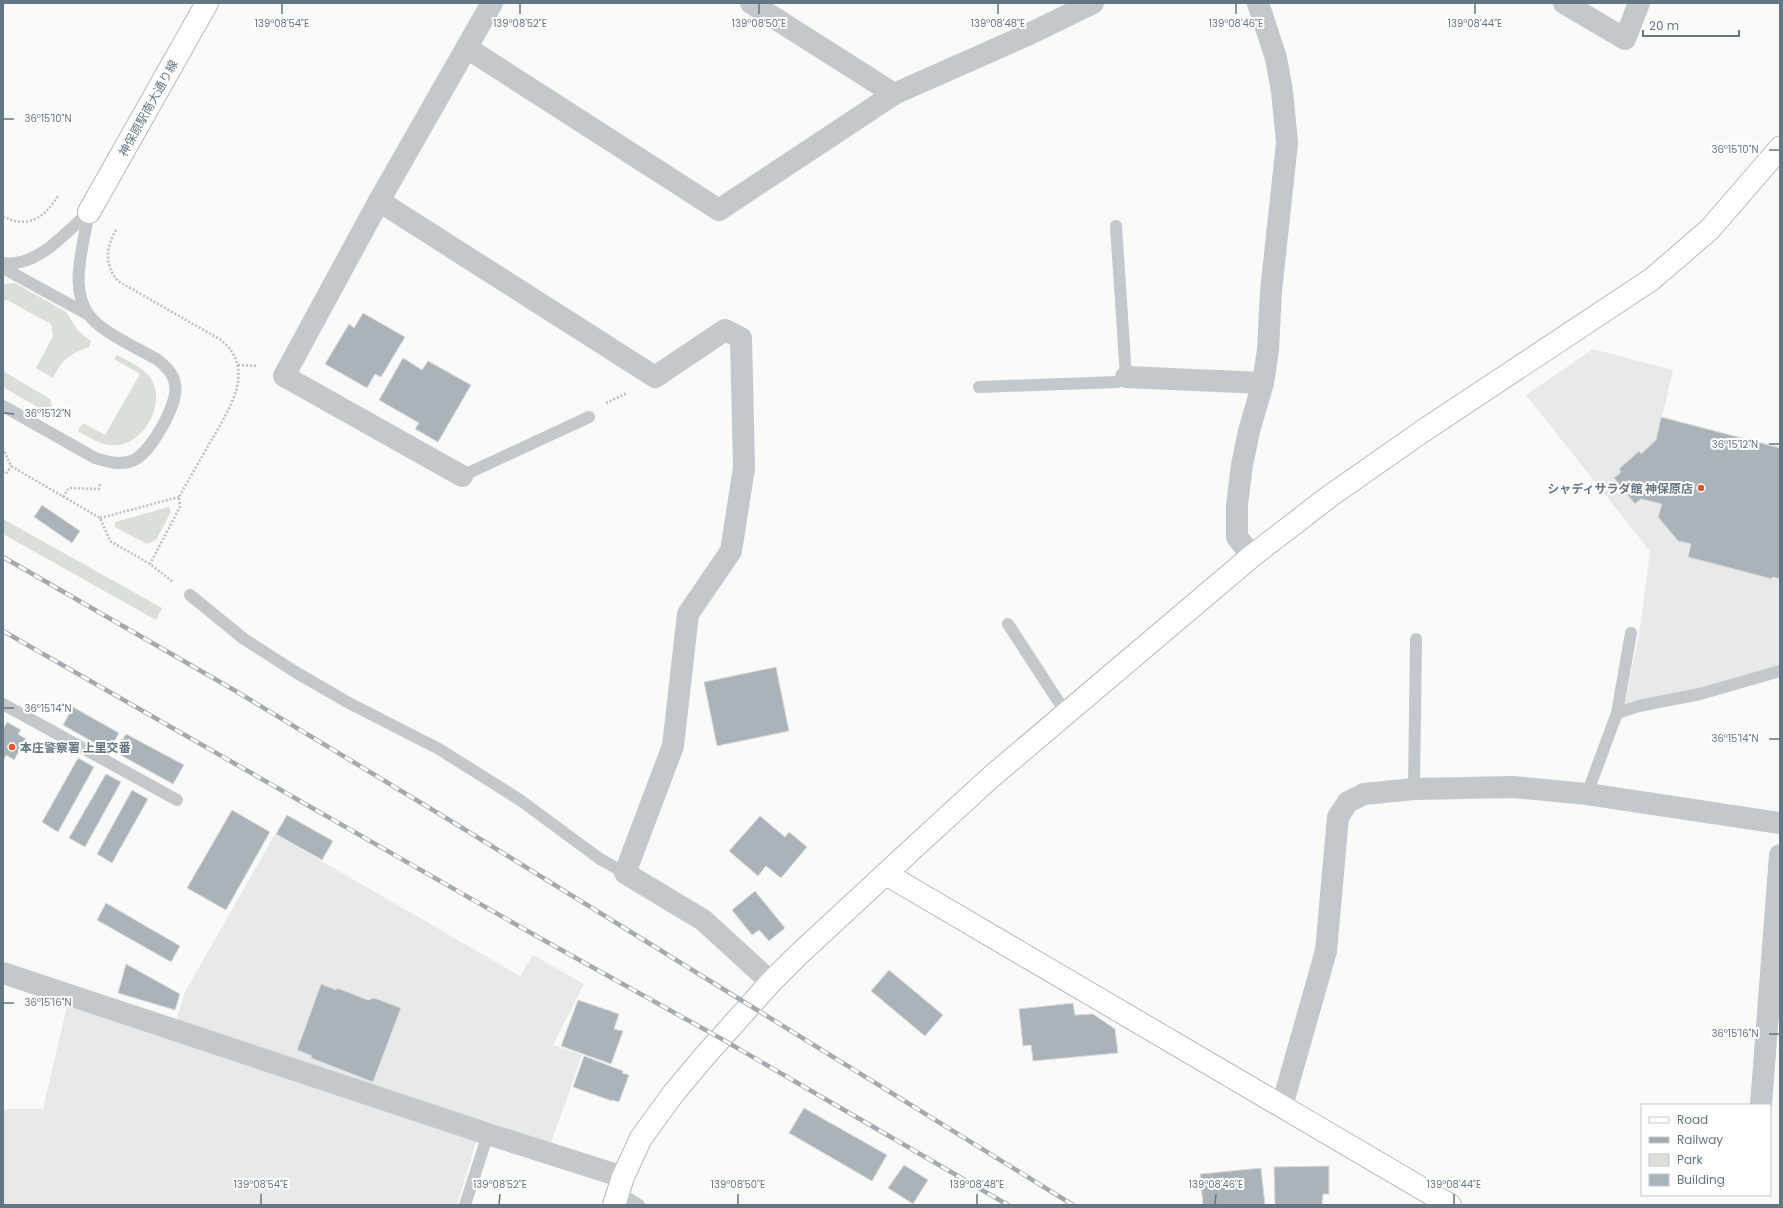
<svg xmlns="http://www.w3.org/2000/svg" width="1783" height="1208" viewBox="0 0 1783 1208" font-family="Poppins,'Noto Sans JP',sans-serif">
  <rect width="100%" height="100%" fill="#fafaf8"/>
  <g fill="#e8e9e9">
    <path d="M1593,349L1673,370L1662,417L1780,447V666L1698,689L1625,704L1640,628L1650,551L1526,395Z"/>
    <path d="M275,834L520,976L533,955L584,984L553,1045L582,1055L551,1143L483,1120L457,1205H3V1109H43L67,1006L170,1040L185,992Z"/>
  </g>
  <g fill="#dadfd7">
    <path d="M15,283L66,312L78,331L91,341L89,347C70,354 62,359 53,378L36,368L53,336L51,324L7,300L3,301V284Z"/>
    <path d="M117,355C128,361 142,367 150,377C167,401 146,442 118,445C103,447 91,438 78,431L83,423L105,435L140,374L114,359Z"/>
    <path d="M3,371L50,399L53,410L51,415L3,387Z"/>
    <path d="M169,507L171,512L156,540L147,544L115,527V522Z"/>
    <path d="M3,519L162,608L156,620L3,534Z"/>
  </g>
  <g fill="#aab3b9" stroke="#dcdcda">
    <path d="M363,313L405,337L381,377L375,374L367,388L325,364L349,324L354,328Z"/>
    <path d="M403,358L422,370L428,361L471,385L438,442L415,429L419,423L379,400Z"/>
    <path d="M1661,417L1780,448V579L1772,577V579L1688,557L1691,544L1678,541L1658,517L1662,504L1641,499L1635,504L1614,478L1621,472L1619,469L1639,451L1641,454L1656,440Z"/>
    <path d="M42,505L80,531L72,543L34,517Z"/>
    <path d="M776,667L789,731L717,746L704,682Z"/>
    <path d="M73,707L119,733L109,751L63,725Z"/>
    <path d="M7,722L21,730L18,734L26,739L14,760L6,755L3,761V729Z"/>
    <path d="M126,734L184,765L173,784L115,752Z"/>
    <path d="M78,758L94,767L58,832L42,822Z"/>
    <path d="M106,774L121,782L85,847L69,838Z"/>
    <path d="M132,790L148,799L112,863L97,854Z"/>
    <path d="M232,810L270,832L226,910L187,888Z"/>
    <path d="M287,815L333,841L322,860L276,834Z"/>
    <path d="M760,816L785,837L789,832L807,847L781,878L766,866L758,876L729,851Z"/>
    <path d="M755,891L785,928L769,941L759,930L752,935L732,910Z"/>
    <path d="M106,903L180,946L171,962L97,920Z"/>
    <path d="M126,964L180,994L175,1010L118,993Z"/>
    <path d="M889,970L943,1015L925,1036L871,991Z"/>
    <path d="M321,984L336,990L337,988L368,1000L374,998L401,1008L373,1082L311,1058L312,1056L297,1050Z"/>
    <path d="M578,1000L619,1014L614,1029L623,1031L611,1064L561,1046Z"/>
    <path d="M1073,1003L1075,1015L1093,1014L1115,1029L1118,1053L1033,1061L1031,1045L1023,1046L1019,1009Z"/>
    <path d="M584,1056L623,1071L622,1073L629,1075L619,1102L612,1100V1101L573,1087Z"/>
    <path d="M804,1108L887,1155L872,1181L789,1133Z"/>
    <path d="M904,1165L928,1180L913,1204L888,1188Z"/>
    <path d="M1329,1166V1194H1323L1322,1205H1275L1274,1167Z"/>
    <path d="M1261,1168L1265,1205H1203L1200,1174Z"/>
  </g>
  <g fill="none" stroke-linecap="round" stroke-linejoin="round">
    <defs>
      <g id="secondary">
        <path d="M89,212L207,3"/>
        <path d="M886,874L1450,1205"/>
        <path d="M614,1205L623,1177L641,1138L673,1094L703,1058L771,982L798,955L919,843L991,777L1252,556L1330,496L1423,431L1652,279L1710,229L1780,148"/>
      </g>
    </defs>
    <use href="#secondary" stroke="#b3babf" stroke-width="24"/>
    <g stroke="#bbbfc2" stroke-width="2.5" stroke-dasharray="2 2" stroke-linecap="butt">
      <path d="M3,216C28,230 45,217 58,196"/>
      <path d="M116,230C106,247 104,265 118,281L221,340C257,370 229,409 211,441C200,460 189,479 179,497L180,507L150,564"/>
      <path d="M238,365L258,366"/>
      <path d="M606,403L627,393"/>
      <path d="M3,448L11,466L100,518L110,541L150,564L173,582"/>
      <path d="M3,472L6,474L11,466"/>
      <path d="M63,497L69,488L99,489L100,482"/>
      <path d="M100,518L179,497"/>
    </g>
    <g stroke="#c3c8cc" stroke-width="12">
      <path d="M3,263C37,268 66,232 89,212"/>
      <path d="M3,268L89,315"/>
      <path d="M979,387L1117,382L1126,377L1116,226"/>
      <path d="M3,406L95,458C108,462 121,466 134,460C151,452 179,403 175,385C174,374 166,367 158,360C139,349 118,340 100,326C64,300 83,248 89,212"/>
      <path d="M462,476L589,417"/>
      <path d="M190,595L244,639L297,673L349,703L439,749L520,800L600,859L625,873"/>
      <path d="M1008,624L1066,713"/>
      <path d="M3,704L177,800"/>
      <path d="M1617,713L1639,706L1700,694L1780,671"/>
      <path d="M1414,789L1416,639"/>
      <path d="M1587,794L1617,713L1631,633"/>
      <path d="M618,1192L639,1205"/>
      <path d="M465,1205L488,1134"/>
    </g>
    <g stroke="#c3c8cc" stroke-width="22">
      <path d="M751,3L894,94"/>
      <path d="M1564,3L1625,39L1639,3"/>
      <path d="M467,48L719,210L894,94L1025,36L1093,3"/>
      <path d="M379,201L655,377L725,330L741,338L744,468L731,551L688,614L673,746L625,873L703,920L771,982"/>
      <path d="M1126,377L1263,383"/>
      <path d="M462,476L284,376L379,201L492,3"/>
      <path d="M1252,556L1237,537V505L1242,465L1249,431L1263,383L1268,350L1271,291L1287,143L1282,91L1276,58L1258,3"/>
      <path d="M3,973L488,1134L623,1177"/>
      <path d="M1761,1105L1780,855"/>
      <path d="M1282,1106L1326,951L1338,817L1348,802L1364,794L1414,789L1513,787L1587,794L1780,823"/>
    </g>
    <use href="#secondary" stroke="#fff" stroke-width="22"/>
    <defs>
      <g id="rail">
        <path d="M3,557L234,690L451,821L1073,1205"/>
        <path d="M3,631L538,937L720,1038L1008,1205"/>
      </g>
    </defs>
    <use href="#rail" stroke="#a2aab0" stroke-width="4.5"/>
    <use href="#rail" stroke="#fff" stroke-width="3" stroke-dasharray="9" stroke-linecap="butt"/>
  </g>
  <path fill="none" stroke="#657683" stroke-width="1.5" d="M282,14V4M520,14V4M759,14V4M998,14V4M1236,14V4M1475,14V4M4,119H14M1769,150H1779M4,413L14,414M1769,444H1779M4,708H14M1769,739H1779M4,1003H14M1769,1034H1779M261,1204V1194M499,1204L500,1194M738,1204V1194M977,1204V1194M1215,1204L1216,1194M1454,1204V1194"/>
  <g fill="#e4572e" stroke="#fff" stroke-width="1.5">
    <circle cx="1701" cy="488" r="4"/>
    <circle cx="12" cy="747" r="4"/>
  </g>
  <g text-anchor="middle" dominant-baseline="central" stroke-width="4" stroke-linejoin="round" paint-order="stroke">
    <g font-size="12" fill="#657683" stroke="#fff">
      <text transform="translate(148 108) rotate(-61)">神保原駅南大通り線</text>
    </g>
    <g font-size="12" font-weight="bold" fill="#657683" stroke="#fff" text-anchor="end">
      <text x="1693" y="488">シャディサラダ館 神保原店</text>
      <text x="20" y="747" text-anchor="start">本庄警察署 上里交番</text>
    </g>
  </g>
  <g font-size="10" text-anchor="middle" fill="#657683" stroke="#fff" stroke-width="4" stroke-linejoin="round" paint-order="stroke">
    <text x="282" y="27">139°08'54"E</text>
    <text x="520" y="27">139°08'52"E</text>
    <text x="759" y="27">139°08'50"E</text>
    <text x="998" y="27">139°08'48"E</text>
    <text x="1236" y="27">139°08'46"E</text>
    <text x="1475" y="27">139°08'44"E</text>
    <text x="48" y="122">36°15'10"N</text>
    <text x="1735" y="153">36°15'10"N</text>
    <text x="48" y="417">36°15'12"N</text>
    <text x="1735" y="448">36°15'12"N</text>
    <text x="48" y="712">36°15'14"N</text>
    <text x="1735" y="742">36°15'14"N</text>
    <text x="48" y="1006">36°15'16"N</text>
    <text x="1735" y="1037">36°15'16"N</text>
    <text x="261" y="1188">139°08'54"E</text>
    <text x="500" y="1188">139°08'52"E</text>
    <text x="738" y="1188">139°08'50"E</text>
    <text x="977" y="1188">139°08'48"E</text>
    <text x="1216" y="1188">139°08'46"E</text>
    <text x="1454" y="1188">139°08'44"E</text>
  </g>
  <rect width="1783" height="1208" fill="none" stroke="#657683" stroke-width="8"/>
  <rect x="1641" y="1104" width="130" height="92" fill="#ffffff" stroke="#c1c8cd"/>
  <rect x="1649" y="1117" width="20" height="6" fill="#ffffff" stroke="#c1c8cd"/>
  <text x="1677" y="1124" font-size="12" fill="#657683">Road</text>
  <rect x="1649" y="1137" width="20" height="6" fill="#a2aab0" stroke="#c1c8cd"/>
  <text x="1677" y="1144" font-size="12" fill="#657683">Railway</text>
  <rect x="1649" y="1154" width="20" height="12" fill="#dadfd7" stroke="#c1c8cd"/>
  <text x="1677" y="1164" font-size="12" fill="#657683">Park</text>
  <rect x="1649" y="1174" width="20" height="12" fill="#aab3b9" stroke="#c1c8cd"/>
  <text x="1677" y="1184" font-size="12" fill="#657683">Building</text>
  <path d="M1643 30v6h96v-6" fill="none" stroke="#657683" stroke-width="2"/>
  <text x="1649" y="30" font-size="12" fill="#657683" stroke="#ffffff" stroke-width="3" paint-order="stroke">20 m</text>
</svg>
